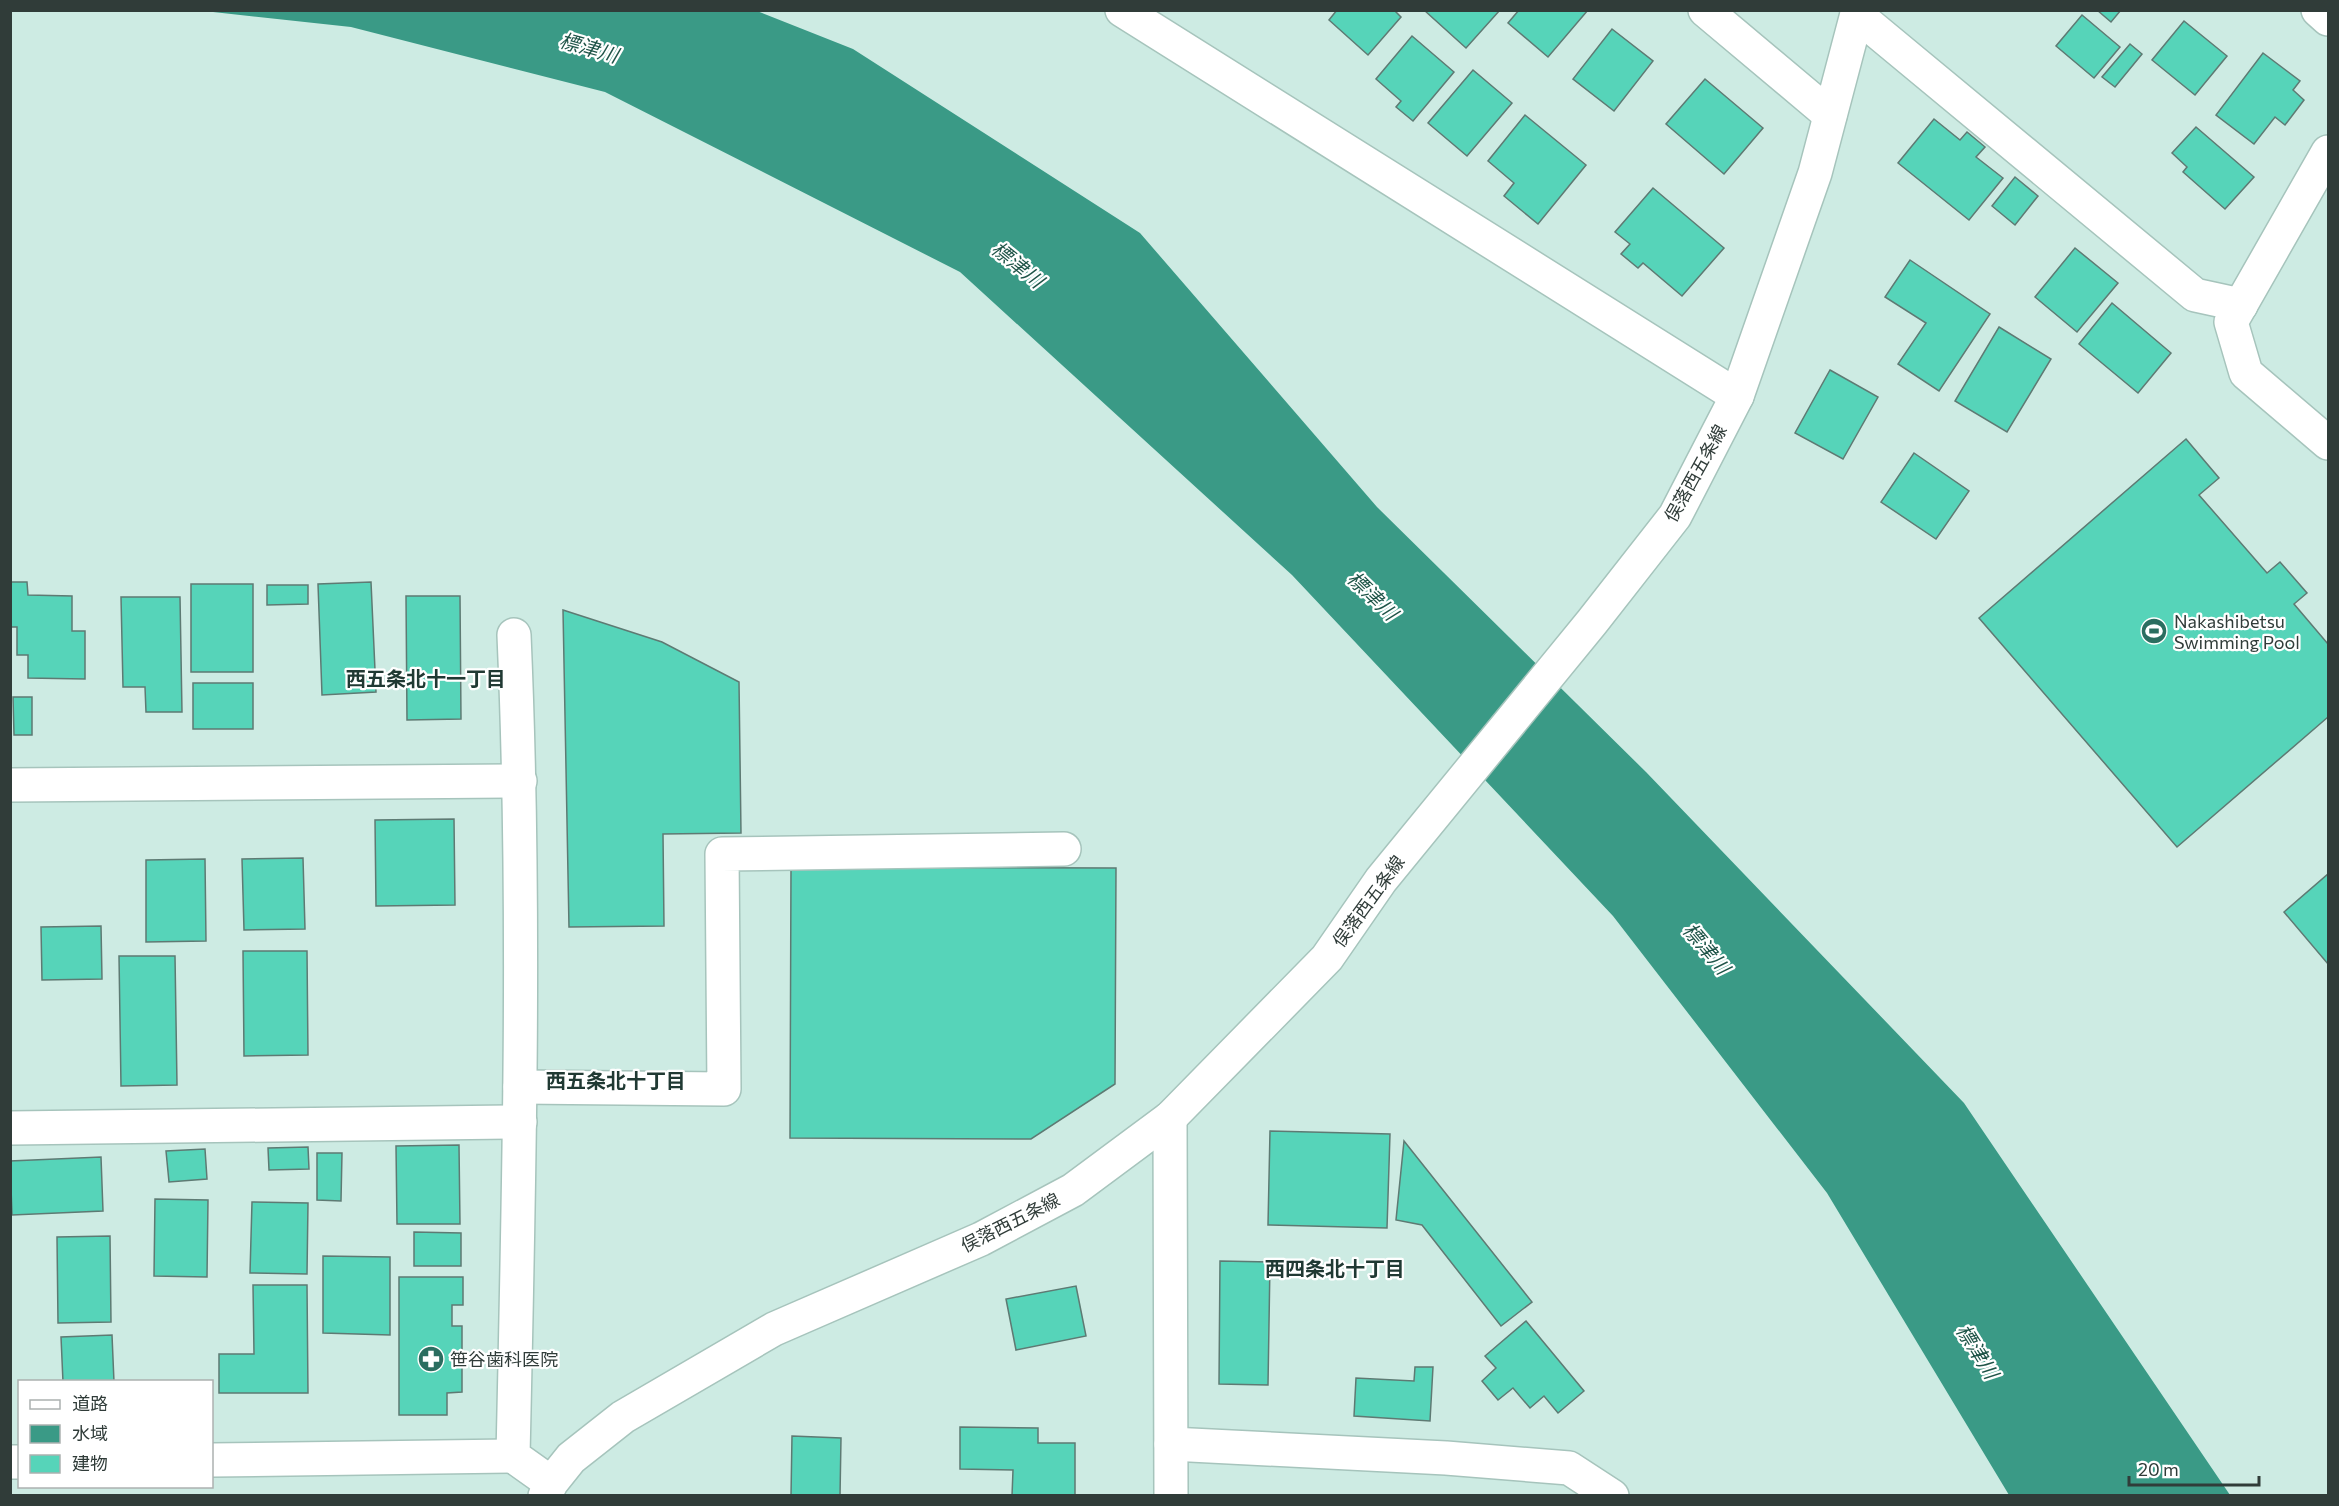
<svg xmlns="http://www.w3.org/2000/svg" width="2339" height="1506" viewBox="0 0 2339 1506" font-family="Commissioner,'Noto Sans JP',sans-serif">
  <rect width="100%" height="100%" fill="#cdebe3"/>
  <path fill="#3a9a86" d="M204,11H757L853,49L1140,233L1377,507L1646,772L1964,1103L2230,1495H2009L1827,1193L1613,916L1292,575L960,272L605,92L351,27Z"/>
  <g fill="#56d4b9" stroke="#5e7a73" stroke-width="1.5">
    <path d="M1337,10H1394L1401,17L1368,55L1329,20Z"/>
    <path d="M1424,10H1500L1466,48Z"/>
    <path d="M1519,10H1588L1548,57L1508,23Z"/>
    <path d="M2097,10H2121L2111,22Z"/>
    <path d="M2082,15L2120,47L2094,78L2056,46Z"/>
    <path d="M2184,21L2227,56L2195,95L2152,60Z"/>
    <path d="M1612,29L1653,61L1614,111L1573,79Z"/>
    <path d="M1412,36L1454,72L1413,121L1396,107L1401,101L1376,79Z"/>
    <path d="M2130,44L2142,54L2115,87L2102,77Z"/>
    <path d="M2263,53L2300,81L2293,90L2304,100L2285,125L2275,117L2254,144L2216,115Z"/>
    <path d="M1473,70L1512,103L1467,156L1428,123Z"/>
    <path d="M1705,79L1763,128L1724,174L1666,124Z"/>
    <path d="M1525,115L1586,165L1538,224L1504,196L1514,183L1488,161Z"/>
    <path d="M1934,119L1960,140L1967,132L1985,147L1976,157L2003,178L1969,220L1898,163Z"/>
    <path d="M2196,127L2254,177L2225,209L2183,172L2187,167L2172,153Z"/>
    <path d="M2015,177L2038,196L2015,225L1992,206Z"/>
    <path d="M1653,188L1724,248L1682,296L1643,263L1638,268L1621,254L1630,244L1615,232Z"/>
    <path d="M2075,248L2118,283L2077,332L2035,297Z"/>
    <path d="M1910,260L1990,314L1939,391L1898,364L1926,323L1885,297Z"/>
    <path d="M2112,303L2171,353L2138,393L2079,344Z"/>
    <path d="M1999,327L2051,359L2007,432L1955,401Z"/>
    <path d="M1830,370L1878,397L1843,459L1795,433Z"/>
    <path d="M2186,439L2219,478L2199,495L2267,573L2280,562L2307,593L2294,604L2328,644V717L2177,847L1979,618Z"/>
    <path d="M1914,453L1969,491L1936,539L1881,502Z"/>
    <path d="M10,582H27L28,595L72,596V631H85V679L28,678V655H17V627H10Z"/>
    <path d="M371,582L376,692L322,695L318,584Z"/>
    <rect x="191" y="584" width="62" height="88"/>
    <path d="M267,585H308V604L267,605Z"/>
    <path d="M406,596H460L461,719L407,720Z"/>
    <path d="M121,597H180L182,712H146L145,687H123Z"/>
    <path d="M563,610L662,642L739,682L741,833L663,834L664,926L569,927Z"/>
    <rect x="193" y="683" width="60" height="46"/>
    <path d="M13,697H32V735H14Z"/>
    <path d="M454,819L455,905L376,906L375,820Z"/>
    <path d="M303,858L305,929L244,930L242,859Z"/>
    <path d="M205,859L206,941L146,942V860Z"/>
    <path d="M791,867L1116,868L1115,1084L1031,1139L790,1138Z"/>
    <path d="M2328,874V964L2284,912Z"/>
    <path d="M101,926L102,979L42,980L41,927Z"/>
    <path d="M243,951H307L308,1055L244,1056Z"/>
    <path d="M119,956H175L177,1085L121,1086Z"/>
    <path d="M1270,1131L1390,1134L1387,1228L1268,1225Z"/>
    <path d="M1404,1141L1532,1302L1501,1326L1422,1225L1396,1220Z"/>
    <path d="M459,1145L460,1224H397L396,1146Z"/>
    <path d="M308,1147L309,1169L269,1170L268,1148Z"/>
    <path d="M205,1149L207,1179L169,1182L166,1151Z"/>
    <path d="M317,1153H342L341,1201L317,1200Z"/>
    <path d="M101,1157L103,1211L12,1215L10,1161Z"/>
    <path d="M155,1199L208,1200L207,1277L154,1276Z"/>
    <path d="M252,1202L308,1203L307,1274L250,1273Z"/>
    <path d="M414,1232L461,1233V1266H414Z"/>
    <path d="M110,1236L111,1322L58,1323L57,1237Z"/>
    <path d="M323,1256L390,1257V1335L323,1333Z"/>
    <path d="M1220,1261L1270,1262L1268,1385L1219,1384Z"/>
    <path d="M399,1277H463V1305H452V1326H462V1392L447,1393V1415H399Z"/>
    <path d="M253,1285H307L308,1393H219V1354H254Z"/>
    <path d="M1076,1286L1086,1336L1016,1350L1006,1299Z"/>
    <path d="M1526,1321L1584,1391L1558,1413L1544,1396L1530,1408L1513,1388L1498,1400L1482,1381L1496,1368L1485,1356Z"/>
    <path d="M112,1335L114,1382H63L61,1337Z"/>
    <path d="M1415,1367H1433L1430,1421L1354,1416L1356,1378L1414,1381Z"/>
    <path d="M960,1427L1038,1428V1443H1075V1496H1012L1013,1470L960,1469Z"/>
    <path d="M792,1436L841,1438L840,1496H791Z"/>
  </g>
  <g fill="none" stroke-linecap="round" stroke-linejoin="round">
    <defs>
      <g id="minor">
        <path d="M1122,10L1737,396"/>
        <path d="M1705,10L1830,115"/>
        <path d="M2318,10L2328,19"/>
        <path d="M1857,15L2195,295L2241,305"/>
        <path d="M2328,152L2231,322L2246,373L2328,443"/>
        <path d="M514,635C526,908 519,1182 513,1456L551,1483"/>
        <path d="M10,785L520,781"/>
        <path d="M520,1087L724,1089L722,854L1064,849"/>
        <path d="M1170,1118L1171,1496"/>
        <path d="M10,1128L520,1122"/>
        <path d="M1171,1444L1446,1458L1569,1468L1612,1496"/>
        <path d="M212,1460L513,1456"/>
        <path d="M10,1462H20"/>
      </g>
      <path id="major" d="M545,1496L551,1483L571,1458L623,1417L774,1329L981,1239L1073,1190L1170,1118L1327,958L1381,880L1592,622L1675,516L1737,396L1815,173L1858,10"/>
    </defs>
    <use href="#minor" stroke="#a6c4bc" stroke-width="36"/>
    <use href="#major" stroke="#a6c4bc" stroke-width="36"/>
    <use href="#minor" stroke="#fff" stroke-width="33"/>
    <use href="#major" stroke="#fff" stroke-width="33"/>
  </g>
  <defs>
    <symbol id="stadium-disc" viewBox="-11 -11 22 22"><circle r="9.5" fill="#2b6e60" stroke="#fff"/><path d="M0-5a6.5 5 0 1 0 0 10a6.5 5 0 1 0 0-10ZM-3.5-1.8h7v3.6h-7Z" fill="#fff"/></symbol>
    <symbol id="pharmacy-disc" viewBox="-11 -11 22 22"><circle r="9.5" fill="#2b6e60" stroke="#fff"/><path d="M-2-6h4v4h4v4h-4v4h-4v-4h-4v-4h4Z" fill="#fff"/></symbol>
  </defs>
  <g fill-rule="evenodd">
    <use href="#stadium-disc" x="2139" y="616" width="30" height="30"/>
    <use href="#pharmacy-disc" x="416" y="1344" width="30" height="30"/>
  </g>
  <g text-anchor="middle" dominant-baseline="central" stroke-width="4.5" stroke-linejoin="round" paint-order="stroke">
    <g font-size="18" fill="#303c39" stroke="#fff">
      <text transform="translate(1695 473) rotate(-61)">俣落西五条線</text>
      <text transform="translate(1368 901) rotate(-54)">俣落西五条線</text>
      <text transform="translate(1010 1222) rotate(-27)">俣落西五条線</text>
    </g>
    <g font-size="18" fill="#303c39" stroke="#fff" text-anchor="start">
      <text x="2174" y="621">Nakashibetsu<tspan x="2174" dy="21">Swimming Pool</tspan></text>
      <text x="450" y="1359">笹谷歯科医院</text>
    </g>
    <g font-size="20" font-style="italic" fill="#1f5448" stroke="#fff">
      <text transform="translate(589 47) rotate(16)">標津川</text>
      <text transform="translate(1018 264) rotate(39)">標津川</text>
      <text transform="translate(1373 595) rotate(44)">標津川</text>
      <text transform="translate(1707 948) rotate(50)">標津川</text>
      <text transform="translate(1978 1351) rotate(58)">標津川</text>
    </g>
    <g font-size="20" font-weight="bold" fill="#203933" stroke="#fff">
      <text x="426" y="678">西五条北十一丁目</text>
      <text x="616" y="1080">西五条北十丁目</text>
      <text x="1335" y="1268">西四条北十丁目</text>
    </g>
  </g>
  <rect width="2339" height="1506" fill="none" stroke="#303c39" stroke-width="24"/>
  <rect x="18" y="1380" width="195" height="108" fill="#ffffff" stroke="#acb1b0" stroke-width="1.5"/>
  <rect x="30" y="1400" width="30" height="9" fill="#ffffff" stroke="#acb1b0" stroke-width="1.5"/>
  <text x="72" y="1410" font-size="18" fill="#303c39">道路</text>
  <rect x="30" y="1425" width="30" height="18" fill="#3a9a86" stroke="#acb1b0" stroke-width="1.5"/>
  <text x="72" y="1440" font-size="18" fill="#303c39">水域</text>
  <rect x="30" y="1455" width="30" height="18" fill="#56d4b9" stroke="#acb1b0" stroke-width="1.5"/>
  <text x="72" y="1470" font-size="18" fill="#303c39">建物</text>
  <path d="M2129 1476v9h130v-9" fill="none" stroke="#303c39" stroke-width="3"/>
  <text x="2138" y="1476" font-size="18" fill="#303c39" stroke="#ffffff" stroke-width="4.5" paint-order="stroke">20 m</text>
</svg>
